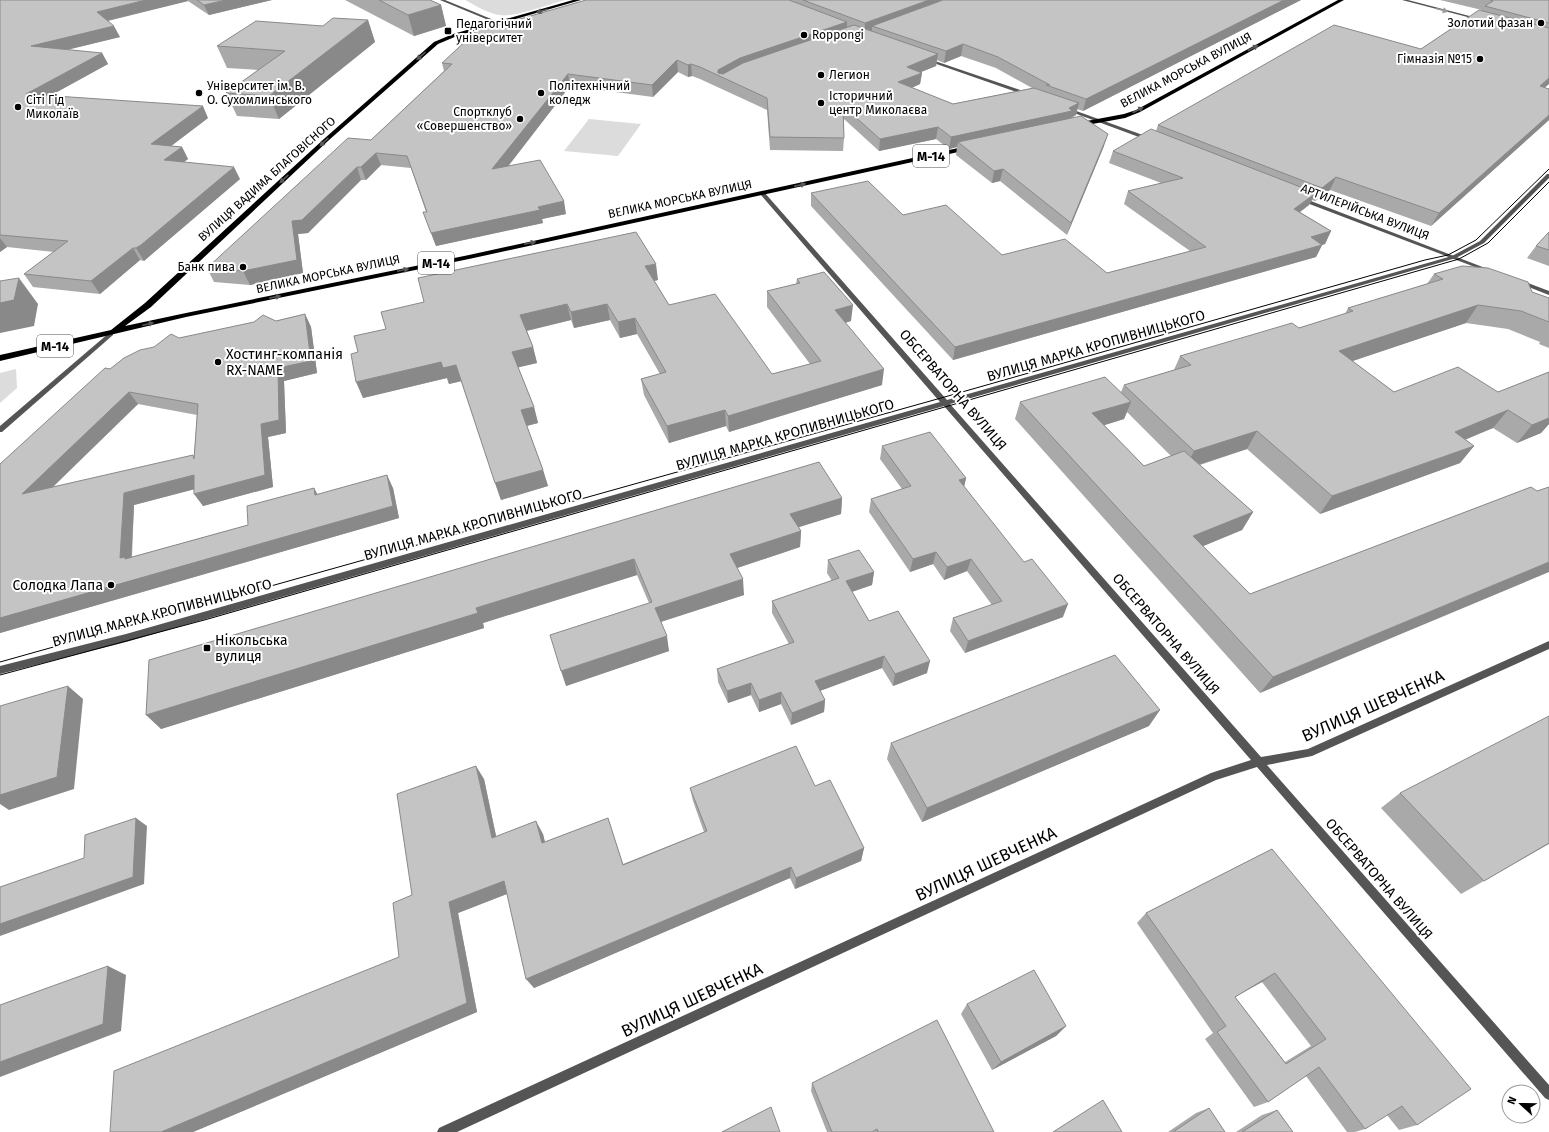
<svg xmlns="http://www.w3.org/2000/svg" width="1549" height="1132" viewBox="0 0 1549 1132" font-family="'Fira Sans',sans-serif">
  <rect width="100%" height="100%" fill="#fff"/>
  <g fill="#dcdcdc">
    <path d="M465,0H565C550,4 513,18 499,15C487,13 475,5 465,0Z"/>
    <path d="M589,119L641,124L618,156L564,151Z"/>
    <path d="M16,369L17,388L0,403V373Z"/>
  </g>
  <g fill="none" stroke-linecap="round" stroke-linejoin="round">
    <g fill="#555" fill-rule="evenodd">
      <path d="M440,0H445L501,23L498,24Z"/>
      <path d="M1547,174H1549V178L1484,243L1456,258L950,404L1261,757L1308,749L1549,641V649L1312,756L1267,765L1549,1085V1100L1545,1098L1257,767L1216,780L457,1132H437L439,1128L1211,773L1251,760L944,406L126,642L0,674V666L126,634L940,402L760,194V192H764L947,400L1452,256L1480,241Z"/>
    </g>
    <g fill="#555" fill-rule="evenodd">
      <path d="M1402,0H1408L1481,19L1479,20Z"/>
      <path d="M926,58L1029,93V94L1025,95L925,60Z"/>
      <path d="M1068,108L1151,138V139L1147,140L1066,110V109Z"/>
      <path d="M1299,198H1303L1493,271L1488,272L1299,200Z"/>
      <path d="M1520,280L1549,291V295L1518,283V281Z"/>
      <path d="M111,332L113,333V335L2,432H0V426L109,333Z"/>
    </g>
    <g fill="#000" fill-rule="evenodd">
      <path d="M573,0H581L457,36L438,44L329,140L151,307L125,326L186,313L469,255L972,145L975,147L972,149L469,259L186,317L0,361V355L111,330L145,303L325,138L434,42L453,34Z"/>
      <path d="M1338,0H1344L1140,112L1125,118L1076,127L1073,125L1076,123L1124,114L1136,110Z"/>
    </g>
    <g stroke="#000" stroke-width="1">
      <path d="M0,662L941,398L1425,260L1448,255L1476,240L1549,169"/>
      <path d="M0,675L208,619L1459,259L1488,243L1549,182"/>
    </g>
  </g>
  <g fill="#a9a9a9" fill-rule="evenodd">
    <path d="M0,0H272L209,15L188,1L108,21L120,37L67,50L102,53L108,64L50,96L208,118L171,146L182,147L188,159L184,162L240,179L148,257L144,261L140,260L100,294L33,287L24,274L54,252L7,247L0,252Z"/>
    <path d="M345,0H430L441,5L446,26L414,36Z"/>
    <path d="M586,0H1301L1083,111L1077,109L1076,115L1071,118L1070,119L1104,146L1067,235L1000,181L992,183L956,155L957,147L949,149L936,139L879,151L844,119V138L843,151L770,150L767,110L700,79L692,76L688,77L678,72L653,97L570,86L508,166L566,214L542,219L543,223L436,246L423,212H426L411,168L381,165L366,180H361L308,233L298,234L303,273L250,285L214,282L207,268L371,140L444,71L442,63L492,27ZM961,56L996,68L1032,88L953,104L912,88L920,84L922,73L921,72L936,66L937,60L944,63Z"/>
    <path d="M1440,0H1549V84L1544,88L1549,89V120L1431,226L1330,190L1315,201L1312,200L1309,205L1300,212L1331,231L1325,244L1322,245L1316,257L953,360L811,206V193L903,215L1002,255L1107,273L1190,251L1124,204L1128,191L1161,183L1109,163L1113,151L1156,131L1158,125L1421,49L1482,10Z"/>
    <path d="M368,20L375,42L279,119L237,116L226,93L258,70L227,68L217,46L323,26Z"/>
    <path d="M1549,232V266L1527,258L1536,246Z"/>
    <path d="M1434,274L1532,292L1549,298V348L1539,344L1540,342L1508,329L1466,323L1352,361L1394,392H1498L1549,372V424L1541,433L1517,443L1493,428L1465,439L1474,446L1460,463L1320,514L1247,449L1200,465L1253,512L1242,530L1203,546L1250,594L1531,487L1260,693L1015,419L1020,402L1121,392L1124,385L1174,370L1180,356L1299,328L1345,314L1348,308L1427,284ZM1127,412L1171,456L1144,466L1104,425L1124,419Z"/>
    <path d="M797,279L851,321L845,323L882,385L729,432L726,426L669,443L644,395L641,379L660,374L637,334L620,338L610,320L574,328L571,320L527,331L533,347L537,363L518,367L534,407L538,423L527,426L543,470L548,486L501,500L461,381L449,384L447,378L363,398L358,352L354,336L658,280H654L669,305L772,374L810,364L767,307V291L796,284Z"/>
    <path d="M305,314L311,327L317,373L284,381L286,433L268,437L273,487L203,506L194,489L134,505L132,557L248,525L314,488L317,494L393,488L399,518L0,633V464L110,369L154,347L179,338L276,321ZM138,404L197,415L194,457L53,487Z"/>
    <path d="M882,446L966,478L964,487L1063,617L965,653L950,631L953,618L992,605L967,571L944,580L933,564L910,572L869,512L871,499L902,489L880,459Z"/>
    <path d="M842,498L841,514L798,527L801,531L800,547L737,568L744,595L661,622L669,651L566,686L649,603L637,575L483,623L484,628L161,729L149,660Z"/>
    <path d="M828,560L874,572L872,585L852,592L869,621L927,673L893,686L882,668L820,691L825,700L824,712L791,725L781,704L759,712L751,695L728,703L718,682L717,669L789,644L772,613V601L832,581L827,573Z"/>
    <path d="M1149,726L922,822L887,759L891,743Z"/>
    <path d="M484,779L496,836L543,834L545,842L608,818L623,864L704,832L693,801L690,788L815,786L864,848L861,861L795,889L790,878L534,988L507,894L458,913L477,1012L193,1132H110L399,957L412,895Z"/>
    <path d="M1400,793L1549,844L1461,894L1381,808Z"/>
    <path d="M1272,849L1417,1125L1399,1130L1387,1115L1365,1129L1355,1132H1347L1306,1076L1268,1102L1254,1107L1205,1039L1213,1033L1137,923L1146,913ZM1262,982L1311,1046L1285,1062L1235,997Z"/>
    <path d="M967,1004L1066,1026L1056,1036L992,1070L961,1014Z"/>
    <path d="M812,1083L994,1132H827L811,1091Z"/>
    <path d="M1209,1108L1225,1132H1168L1196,1113Z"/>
    <path d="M1277,1110L1293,1132H1236L1262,1115Z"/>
  </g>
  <g fill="#898989">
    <path d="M146,0H187L188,1L102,22L97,12Z"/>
    <path d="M226,0H272L209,15L204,5Z"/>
    <path d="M929,0H957L872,26V31L864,34L865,23Z"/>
    <path d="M1284,0H1301L1083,111L1086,99Z"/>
    <path d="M441,5L446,26L414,36L408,15Z"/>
    <path d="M368,20L375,42L279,119L269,96Z"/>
    <path d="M847,22V34L718,76V70L740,58Z"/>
    <path d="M114,26L120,37L37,57L31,46Z"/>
    <path d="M963,44L961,56L944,63L946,51Z"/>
    <path d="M102,53L108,64L33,105L26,94Z"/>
    <path d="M938,54L936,66L906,78L907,67Z"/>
    <path d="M677,60L678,72L653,97L652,85Z"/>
    <path d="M691,64L692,76L688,77V65Z"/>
    <path d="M922,73L920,84L897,94L898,82Z"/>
    <path d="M568,74L570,86L496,182L492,169Z"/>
    <path d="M1549,78V84L1532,98L1540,86Z"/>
    <path d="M1079,103L1076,115L1071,118L1069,123L958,142L957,147L949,149L951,137L1069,108Z"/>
    <path d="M203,106L208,118L158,156L151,144Z"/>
    <path d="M1549,115V120L1431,226L1439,213Z"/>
    <path d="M938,127L936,139L879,151L880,139Z"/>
    <path d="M1108,134L1104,146L1067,235L1071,223Z"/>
    <path d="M182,147L188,159L170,172L164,160Z"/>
    <path d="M376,153L381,165L366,180L361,167Z"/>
    <path d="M234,167L240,179L144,261L136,248Z"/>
    <path d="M357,167L361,180L308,233L298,234L303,273L250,285L243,271L292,221Z"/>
    <path d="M1003,169L1000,181L992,183L994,171Z"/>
    <path d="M1336,177L1330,190L1315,201L1322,188Z"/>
    <path d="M1316,193L1309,205L1288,221L1294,209Z"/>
    <path d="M564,201L566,214L542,219L543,223L436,246L431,233L538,207Z"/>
    <path d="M1331,231L1325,244L1322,245L1316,257L953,360L955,347L1311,237Z"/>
    <path d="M0,238L7,247L0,252Z"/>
    <path d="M133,248L140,260L100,294L91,281Z"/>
    <path d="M656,264L658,280L647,282L645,266Z"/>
    <path d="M19,278L38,304L34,326L0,333V303Z"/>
    <path d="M567,304L571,320L525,331L520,315Z"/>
    <path d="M607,304L610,320L574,328L571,312Z"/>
    <path d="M853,305L851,321L834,326L835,310Z"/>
    <path d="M1478,305L1466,323L1329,369L1339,351Z"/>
    <path d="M305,314L311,327L317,373L284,381L286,433L268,437L273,487L203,506L194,494L278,368Z"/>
    <path d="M635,318L637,334L620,338L618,322Z"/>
    <path d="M533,347L537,363L516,368L512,352Z"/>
    <path d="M441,362L456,365L462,381L449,384L447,378L363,398L356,382Z"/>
    <path d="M884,369L882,385L729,432L728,416Z"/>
    <path d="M129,392L138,404L33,506L22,494Z"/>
    <path d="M1131,402L1124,419L1086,431L1092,413Z"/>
    <path d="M534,407L538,423L526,426L521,410Z"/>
    <path d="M725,410L726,426L669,443L667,426Z"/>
    <path d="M1508,410L1493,428L1441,450L1455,432Z"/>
    <path d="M1549,418V424L1541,433L1517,443L1532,425Z"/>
    <path d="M1257,431L1247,449L1185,469L1194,451Z"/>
    <path d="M1474,446L1460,463L1320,514L1332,496Z"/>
    <path d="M543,470L548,486L501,500L495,483Z"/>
    <path d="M194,475L203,487L134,505L131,565L120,558L124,493Z"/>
    <path d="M387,475L393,488L399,518L0,633V618Z"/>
    <path d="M966,478L963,491L959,480Z"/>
    <path d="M314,488L321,501L315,495Z"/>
    <path d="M842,498L841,514L790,530V514Z"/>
    <path d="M1253,512L1242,530L1184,554L1193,536Z"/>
    <path d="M801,531L800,547L731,570L730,554Z"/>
    <path d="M936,552L933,564L910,572L913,559Z"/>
    <path d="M634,559L637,575L483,623L484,628L161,729L146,715L476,608Z"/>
    <path d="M971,559L967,571L944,580L947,567Z"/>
    <path d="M1549,562V572L1260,693L1273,677Z"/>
    <path d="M874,572L872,585L845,594L846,581Z"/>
    <path d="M743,579L744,595L657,623L655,608Z"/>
    <path d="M1068,604L1063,617L965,653L968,641Z"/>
    <path d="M667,636L669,651L566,686L561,671Z"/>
    <path d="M884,656L882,668L814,693L815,681Z"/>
    <path d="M930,661L927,673L893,686L895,674Z"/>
    <path d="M751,683V695L728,703L727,691Z"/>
    <path d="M68,686L83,699L74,789L9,810L0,804V795Z"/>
    <path d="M781,692V704L759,712V700Z"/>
    <path d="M825,700L824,712L791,725L792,713Z"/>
    <path d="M1160,710L1149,726L922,822L927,808Z"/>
    <path d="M476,766L484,779L499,850L492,838Z"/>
    <path d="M136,818L147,826L144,884L0,936V924Z"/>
    <path d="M536,821L543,834L548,856L542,843Z"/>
    <path d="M864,848L861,861L795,889L796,878Z"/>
    <path d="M791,867L790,878L534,988L526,979Z"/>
    <path d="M504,881L512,892L458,913L477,1012L193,1132H161L467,1003L449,902Z"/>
    <path d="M108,966L126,975L121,1031L0,1077V1062Z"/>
    <path d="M1275,973L1262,982L1222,1004L1235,997Z"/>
    <path d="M1066,1026L1056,1036L992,1070L1001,1062Z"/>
  </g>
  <g fill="#c4c4c4" stroke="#898989" fill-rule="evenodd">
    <path d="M0,0H146L97,12L114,26L31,46L102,53L26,94L203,106L151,144L182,147L164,160L234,167L141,245L136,248H133L91,281L24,274L68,241L0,235Z"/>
    <path d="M197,0H226L204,5Z"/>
    <path d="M379,0H430L441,5L408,15Z"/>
    <path d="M586,0H789L847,22L740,58L718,70V73L723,74L743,63L854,25L938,54L907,67L922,73L898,82L953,104L1034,88L1079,103L1069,108L1072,111L951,137L938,127L880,139L843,106L844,138L770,137L767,98L700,67L691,64L688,65L677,60L652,85L568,74L492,169L540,160L564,201L538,207L540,210L431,233L423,212H427L407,156L376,153L361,167H357L302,220L292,221L297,260L243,271L207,268L348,138L371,140L452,64L442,63L485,23L492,27Z"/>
    <path d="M803,0H929L865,23Z"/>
    <path d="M943,0H1284L1086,99L1046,85H1050L998,57L963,44L946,51L872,26Z"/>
    <path d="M1490,0H1549V23L1485,6L1493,1Z"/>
    <path d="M1479,10L1549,28V78L1540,86L1549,89V115L1439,213L1336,177L1322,188L1158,125L1334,25L1421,49Z"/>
    <path d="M333,18L368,20L269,96L226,93L285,51L217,46L256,21L323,26Z"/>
    <path d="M1081,116L1108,134L1071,223L1003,169L994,171L958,142Z"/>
    <path d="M1151,129L1316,193L1294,209L1331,231L1311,237L1322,245L955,347L811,193L868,181L903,215L946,205L1002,255L1065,239L1107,273L1206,247L1128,191L1183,178L1113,151Z"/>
    <path d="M636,232L656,264L645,266L669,305L715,294L772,374L821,361L767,291L800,283L797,279L824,272L853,305L835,310L884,369L728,416L725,410L667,426L641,379L666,372L635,318L618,322L607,304L571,312L567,304L520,315L533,347L512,352L534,407L521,410L543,470L495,483L456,365L443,368L441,362L356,382L351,354L358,352L354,336L386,329L381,312L424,302L418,278Z"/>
    <path d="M1549,232V250L1536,246Z"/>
    <path d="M1462,266L1488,268L1528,282L1532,292L1549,298V322L1521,311L1478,305L1339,351L1394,392L1458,367L1498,392L1549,372V418L1532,425L1508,410L1455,432L1474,446L1332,496L1257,431L1194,451L1124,385L1191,365L1180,356L1292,323L1299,328L1353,311L1348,308L1443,279L1434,274Z"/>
    <path d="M19,278L14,300L0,303V281Z"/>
    <path d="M305,314L311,361L278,368L279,420L261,424L265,475L194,494V475L124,493L120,558L125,557V559L248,525L247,506L314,488L315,495L387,475L393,506L0,618V464L105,368L110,369L124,358L140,350L154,347L171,334L179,338L254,322L263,315L276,321ZM129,392L198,404L194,459L193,455L22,494Z"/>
    <path d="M1105,377L1131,402L1092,413L1144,466L1184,451L1253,512L1193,536L1250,594L1531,487L1537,491L1549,487V562L1273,677L1020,402Z"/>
    <path d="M930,432L966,478L959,480L1024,562L1032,559L1068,604L968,641L953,618L1002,601L971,559L947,567L936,552L913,559L871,499L911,486L882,446Z"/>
    <path d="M819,462L842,498L790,514L801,531L730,554L743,579L655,608L667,636L561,671L550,635L652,602L634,559L476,608L478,613L146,715L149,660Z"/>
    <path d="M859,550L874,572L846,581L869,621L898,611L930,661L895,674L884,656L815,681L825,700L792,713L781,692L759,700L751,683L727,691L717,669L794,642L772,601L839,578L828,560Z"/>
    <path d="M1115,655L1160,710L927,808L891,743Z"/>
    <path d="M68,686L57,777L0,795V706Z"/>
    <path d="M1549,716V843L1484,881L1400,793Z"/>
    <path d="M796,746L815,786L830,780L864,848L796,878L791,867L526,979L504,881L449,902L467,1003L161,1132H110L114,1071L399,957L393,903L412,895L397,794L476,766L492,838L536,821L542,843L608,818L623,865L707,831L690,788Z"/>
    <path d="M136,818L133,877L0,924V887L84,858L85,835Z"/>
    <path d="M1272,849L1471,1089L1417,1125L1402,1106L1365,1129L1319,1067L1268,1102L1217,1032L1226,1026L1146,913ZM1275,973L1326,1039L1286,1064L1235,997Z"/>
    <path d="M108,966L103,1024L0,1062V1005Z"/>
    <path d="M1034,970L1066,1026L1001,1062L967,1004Z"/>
    <path d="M937,1020L994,1132H878L877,1129L872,1132H832L812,1083Z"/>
    <path d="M1103,1100L1122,1132H1053Z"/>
    <path d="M771,1107L780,1132H722Z"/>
    <path d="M1209,1108L1225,1132H1173Z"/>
    <path d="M1277,1110L1293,1132H1242Z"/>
  </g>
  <defs><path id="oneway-solid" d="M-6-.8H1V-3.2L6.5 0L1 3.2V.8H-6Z"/></defs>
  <use fill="#999" href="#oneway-solid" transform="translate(1442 10) rotate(15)"/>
  <g fill="#595959">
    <use href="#oneway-solid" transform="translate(542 11) rotate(164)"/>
    <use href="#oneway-solid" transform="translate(1253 48) rotate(-28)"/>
    <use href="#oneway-solid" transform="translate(421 56) rotate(138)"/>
    <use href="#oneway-solid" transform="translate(1138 110) rotate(-27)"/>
    <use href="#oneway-solid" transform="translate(324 142) rotate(137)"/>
    <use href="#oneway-solid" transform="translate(284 179) rotate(137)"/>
    <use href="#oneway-solid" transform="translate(800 185) rotate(-13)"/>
    <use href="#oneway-solid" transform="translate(530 243) rotate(-12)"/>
    <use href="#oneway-solid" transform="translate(403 270) rotate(-12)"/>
    <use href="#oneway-solid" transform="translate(275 297) rotate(-12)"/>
    <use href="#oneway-solid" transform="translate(148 324) rotate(-14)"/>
  </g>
  <g fill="#000" stroke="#fff" stroke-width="1.5">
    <circle cx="1541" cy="23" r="4"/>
    <rect x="444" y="27" width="8" height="8" rx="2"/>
    <circle cx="804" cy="35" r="4"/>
    <circle cx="1480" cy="59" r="4"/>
    <circle cx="821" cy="75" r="4"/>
    <circle cx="199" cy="93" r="4"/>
    <circle cx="541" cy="93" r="4"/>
    <circle cx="821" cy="103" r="4"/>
    <circle cx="18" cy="107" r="4"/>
    <circle cx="520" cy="119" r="4"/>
    <circle cx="243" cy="267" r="4"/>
    <circle cx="218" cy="362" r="4"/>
    <circle cx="111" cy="585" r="4"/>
    <rect x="203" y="644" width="8" height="8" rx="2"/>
  </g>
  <g text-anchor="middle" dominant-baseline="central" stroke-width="4" stroke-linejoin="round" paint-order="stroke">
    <g font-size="12" fill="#000" stroke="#fff" text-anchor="start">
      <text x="1533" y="23" text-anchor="end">Золотий фазан</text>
      <text x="456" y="24">Педагогічний<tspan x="456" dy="14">університет</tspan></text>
      <text x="812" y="35">Roppongi</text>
      <text x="1472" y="59" text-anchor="end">Гімназія №15</text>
      <text x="829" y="75">Легион</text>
      <text x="207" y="86">Університет ім. В.<tspan x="207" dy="14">О. Сухомлинського</tspan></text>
      <text x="549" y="86">Політехнічний<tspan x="549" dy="14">коледж</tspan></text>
      <text x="829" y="96">Історичний<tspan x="829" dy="14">центр Миколаєва</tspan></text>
      <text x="26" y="100">Сіті Гід<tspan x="26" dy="14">Миколаїв</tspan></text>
      <text x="512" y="112" text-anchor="end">Спортклуб<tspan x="512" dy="14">«Совершенство»</tspan></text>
      <text x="235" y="267" text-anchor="end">Банк пива</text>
    </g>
    <g font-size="12" fill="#000" stroke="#fff">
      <text transform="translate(1186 70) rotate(-28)">ВЕЛИКА МОРСЬКА ВУЛИЦЯ</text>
      <text transform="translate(267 179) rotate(-42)">ВУЛИЦЯ ВАДИМА БЛАГОВІСНОГО</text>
      <text transform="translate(680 199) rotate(-12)">ВЕЛИКА МОРСЬКА ВУЛИЦЯ</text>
      <text transform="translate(1365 212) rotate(21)">АРТИЛЕРІЙСЬКА ВУЛИЦЯ</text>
      <text transform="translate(328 274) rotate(-12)">ВЕЛИКА МОРСЬКА ВУЛИЦЯ</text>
    </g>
    <g fill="#fff" stroke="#4c4c4c" stroke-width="1">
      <rect x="913" y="145" width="36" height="22" rx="3"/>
      <rect x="418" y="252" width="36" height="22" rx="3"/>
      <rect x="37" y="335" width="36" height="22" rx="3"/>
    </g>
    <g font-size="13" font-weight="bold" fill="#000">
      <text x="931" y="156">М-14</text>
      <text x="436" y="263">М-14</text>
      <text x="55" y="346">М-14</text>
    </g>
    <g font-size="14" fill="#000" stroke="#fff">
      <text transform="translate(1096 346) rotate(-16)">ВУЛИЦЯ МАРКА КРОПИВНИЦЬКОГО</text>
      <text transform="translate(953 390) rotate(49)">ОБСЕРВАТОРНА ВУЛИЦЯ</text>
      <text transform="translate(785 435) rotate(-16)">ВУЛИЦЯ МАРКА КРОПИВНИЦЬКОГО</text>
      <text transform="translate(473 525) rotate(-16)">ВУЛИЦЯ МАРКА КРОПИВНИЦЬКОГО</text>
      <text transform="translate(162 613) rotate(-15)">ВУЛИЦЯ МАРКА КРОПИВНИЦЬКОГО</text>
      <text transform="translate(1166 634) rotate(49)">ОБСЕРВАТОРНА ВУЛИЦЯ</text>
      <text transform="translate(1379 879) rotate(49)">ОБСЕРВАТОРНА ВУЛИЦЯ</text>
    </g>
    <g font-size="14" fill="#000" stroke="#fff" text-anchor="start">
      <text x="226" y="354">Хостинг-компанія<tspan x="226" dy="16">RX-NAME</tspan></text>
      <text x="103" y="585" text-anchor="end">Солодка Лапа</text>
      <text x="215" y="640">Нікольська<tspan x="215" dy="16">вулиця</tspan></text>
    </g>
    <g font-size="17" fill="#000" stroke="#fff">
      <text transform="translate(1373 706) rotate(-24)">ВУЛИЦЯ ШЕВЧЕНКА</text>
      <text transform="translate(986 864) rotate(-25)">ВУЛИЦЯ ШЕВЧЕНКА</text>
      <text transform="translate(692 1000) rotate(-25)">ВУЛИЦЯ ШЕВЧЕНКА</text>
    </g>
  </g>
  <g transform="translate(1521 1104) rotate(292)"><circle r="19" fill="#ffffff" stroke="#999999"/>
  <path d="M0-3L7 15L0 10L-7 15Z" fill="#000000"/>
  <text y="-6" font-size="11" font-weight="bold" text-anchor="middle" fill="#000000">N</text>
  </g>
</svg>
